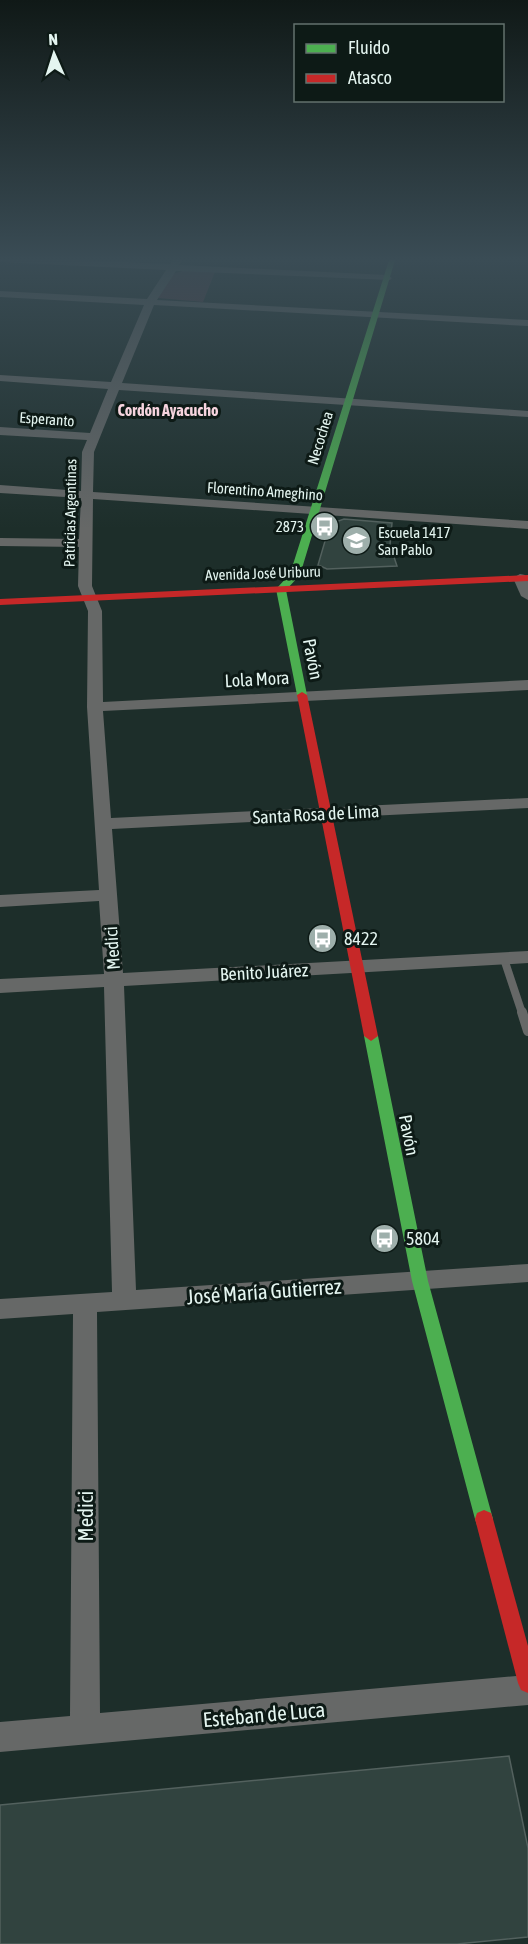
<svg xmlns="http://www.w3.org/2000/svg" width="528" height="1944" viewBox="0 0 528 1944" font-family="'Asap Condensed',sans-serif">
  <rect width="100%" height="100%" fill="#1d2e2a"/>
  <path fill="#583a44" d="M185,270L215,272L203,302L158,298L173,274Z"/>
  <g fill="#31433f" stroke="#53615e" stroke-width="1.5">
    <path d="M344,519L392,523L390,545L397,566L327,569L318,565L330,524Z"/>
    <path d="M509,1756L528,1848V1937L457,1944H0V1805Z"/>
  </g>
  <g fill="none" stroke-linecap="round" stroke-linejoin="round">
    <path stroke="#666867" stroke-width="8" d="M504,959L522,1013"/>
    <path stroke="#666867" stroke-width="10" d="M522,1012L528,1031"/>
    <g fill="#666867" fill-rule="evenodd">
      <path d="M0,257L170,264L176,257H184L179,265L387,275L392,278L390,280L176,271L157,300L528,320V326L154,305L122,383L528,411V417L119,390L94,452L93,492L528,521V529L93,499L92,586L102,611L103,702L528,680V690L103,711L111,818L528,798V808L112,829L123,973L528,951V963L124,986L136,1290L528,1264V1282L97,1312L100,1713L528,1675V1705L0,1752V1722L70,1716L73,1314L0,1319V1299L112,1292L104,987L0,993V979L104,974L99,901L0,907V895L99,890L87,707L88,611L78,586L79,547L0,546V538L79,539L81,498L0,493V485L81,491L82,452L87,440L0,435V427L90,433L108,389L0,381V375L111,382L144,305L0,297V291L147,299L166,270L0,262Z"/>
      <path d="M520,574L525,575L528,580V600L521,596L513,578Z"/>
    </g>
    <g fill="#4caf50" fill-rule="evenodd">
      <path d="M390,257H396L300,575L286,590L307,695L302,698L297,695L276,589L290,574Z"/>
      <path d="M371,1031L378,1036L428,1281L493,1519L491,1525L484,1528L477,1525L475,1519L412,1281L364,1036Z"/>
    </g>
    <g fill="#c62828" fill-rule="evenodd">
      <path d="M528,575V581L0,605V599Z"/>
      <path d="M302,692L307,695L378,1036L371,1041L364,1036L297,695Z"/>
      <path d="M484,1510L491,1513L493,1519L528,1646V1693L521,1690L518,1683L475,1519L477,1513Z"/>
    </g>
  </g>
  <linearGradient id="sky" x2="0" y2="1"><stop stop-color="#101917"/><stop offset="0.49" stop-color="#3a4c55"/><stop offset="1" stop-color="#3a4c55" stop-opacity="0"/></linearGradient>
  <rect width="528" height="529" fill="url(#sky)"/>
  <defs>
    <symbol id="bus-disc" viewBox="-11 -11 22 22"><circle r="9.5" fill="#9eafab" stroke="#0d1a16"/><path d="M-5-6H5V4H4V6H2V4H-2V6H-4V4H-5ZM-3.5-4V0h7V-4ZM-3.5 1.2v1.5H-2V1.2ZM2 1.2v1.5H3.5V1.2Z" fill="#fff"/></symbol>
    <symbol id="school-disc" viewBox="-11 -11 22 22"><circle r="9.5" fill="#9eafab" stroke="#0d1a16"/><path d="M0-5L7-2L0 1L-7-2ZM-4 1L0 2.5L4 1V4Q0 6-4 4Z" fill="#fff"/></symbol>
  </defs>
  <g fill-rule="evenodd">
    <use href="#bus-disc" x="308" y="510" width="33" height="33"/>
    <use href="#school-disc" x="340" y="524" width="33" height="33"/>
    <use href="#bus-disc" x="306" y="922" width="33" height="33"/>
    <use href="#bus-disc" x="368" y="1222" width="33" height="33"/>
  </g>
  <g text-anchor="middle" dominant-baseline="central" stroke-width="6" stroke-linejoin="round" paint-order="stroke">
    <g font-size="15" fill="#e4f5f0" stroke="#0d1a16">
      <text transform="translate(47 419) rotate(4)">Esperanto</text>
      <text transform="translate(320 438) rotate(-73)">Necochea</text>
      <text transform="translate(265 491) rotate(4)">Florentino Ameghino</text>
      <text transform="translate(70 513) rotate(-89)">Patricias Argentinas</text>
      <text transform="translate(263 573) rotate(-2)">Avenida José Uriburu</text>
    </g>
    <g font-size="15" fill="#e4f5f0" stroke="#0d1a16" text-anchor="end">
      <text x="304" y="526">2873</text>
      <text x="378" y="532" text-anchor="start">Escuela 1417<tspan x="378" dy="17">San Pablo</tspan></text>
    </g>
    <g font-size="16" font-weight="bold" fill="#f6d4de" stroke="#0d1a16">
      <text x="168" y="410">Cordón Ayacucho</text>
    </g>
    <g font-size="18" fill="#e4f5f0" stroke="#0d1a16">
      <text transform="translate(313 659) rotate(79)">Pavón</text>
      <text transform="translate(257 679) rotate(-3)">Lola Mora</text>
      <text transform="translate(316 814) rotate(-3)">Santa Rosa de Lima</text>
      <text transform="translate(112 948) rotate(-94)">Medici</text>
      <text transform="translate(264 972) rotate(-3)">Benito Juárez</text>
      <text transform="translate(409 1135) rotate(79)">Pavón</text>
    </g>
    <g font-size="18" fill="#e4f5f0" stroke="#0d1a16" text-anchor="start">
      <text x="344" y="938">8422</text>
      <text x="406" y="1238">5804</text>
    </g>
    <g font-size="21" fill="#e4f5f0" stroke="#0d1a16">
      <text transform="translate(264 1291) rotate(-4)">José María Gutierrez</text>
      <text transform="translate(85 1516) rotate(-90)">Medici</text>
      <text transform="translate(264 1714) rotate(-5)">Esteban de Luca</text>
    </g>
  </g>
  <rect x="294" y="24" width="210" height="78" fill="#0d1a16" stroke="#63726d" stroke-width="1.5"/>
  <rect x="306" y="44" width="30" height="9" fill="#4caf50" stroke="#63726d" stroke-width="1.5"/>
  <text x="348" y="54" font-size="18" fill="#e4f5f0">Fluido</text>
  <rect x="306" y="74" width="30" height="9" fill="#c62828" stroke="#63726d" stroke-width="1.5"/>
  <text x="348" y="84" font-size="18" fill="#e4f5f0">Atasco</text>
  <g transform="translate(54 54) rotate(357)" stroke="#0d1a16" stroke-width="4.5" paint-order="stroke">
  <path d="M0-4.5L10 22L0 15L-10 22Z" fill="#e4f5f0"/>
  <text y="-9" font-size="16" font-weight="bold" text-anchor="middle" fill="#e4f5f0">N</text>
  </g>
</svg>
